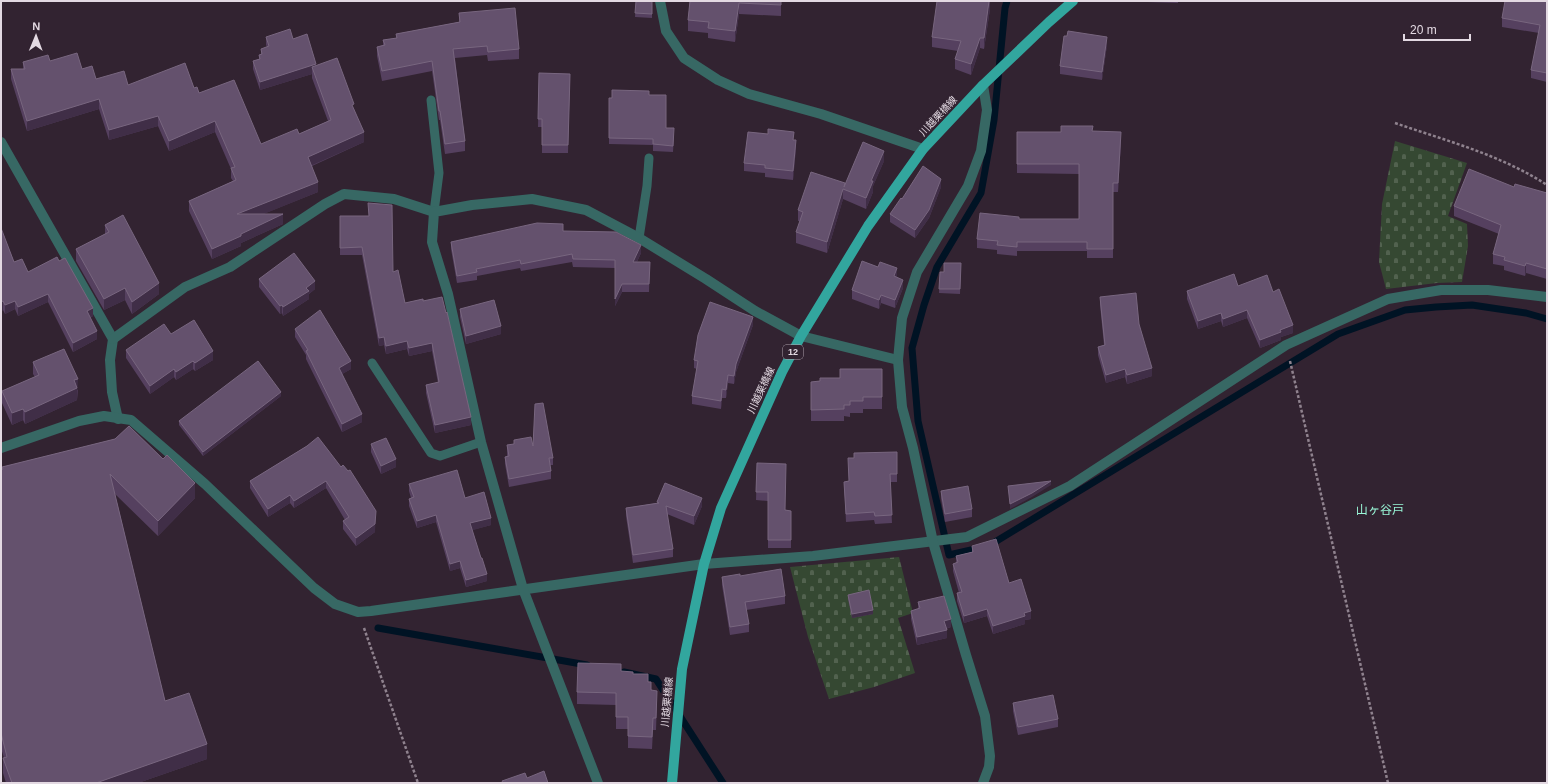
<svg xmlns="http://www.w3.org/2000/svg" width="1548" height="784" viewBox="0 0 1548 784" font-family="Arial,'Noto Sans JP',sans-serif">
  <defs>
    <pattern id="cemetery-stones" width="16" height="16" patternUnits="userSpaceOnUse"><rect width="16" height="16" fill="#354832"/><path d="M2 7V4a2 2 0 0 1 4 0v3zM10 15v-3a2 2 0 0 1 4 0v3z" fill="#52624f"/></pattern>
  </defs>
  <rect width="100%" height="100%" fill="#322331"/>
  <g fill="url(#cemetery-stones)">
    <path d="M1395,141L1467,163L1448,216L1467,224L1468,246L1462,282L1437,283L1386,289L1379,262L1382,204Z"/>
    <path d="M899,557L913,613L898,618L915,673L874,687L829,699L808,637L790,567Z"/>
  </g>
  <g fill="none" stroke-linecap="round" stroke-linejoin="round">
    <g stroke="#001324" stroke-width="7">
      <path d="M990,545L1338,334L1405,310L1436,307L1472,305L1526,313L1547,319"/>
      <path d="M980,548L949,555L918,421L912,348L924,305L937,267L981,193L994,120L1005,8L1007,1"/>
      <path d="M378,628L587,665"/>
      <path d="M624,672L656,679L723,783"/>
    </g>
    <g stroke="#8f828e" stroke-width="2.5" stroke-dasharray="3 2" stroke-linecap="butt">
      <path d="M1395,123C1447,141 1501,155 1547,185"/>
      <path d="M1290,361L1388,783"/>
      <path d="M364,628L418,783"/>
    </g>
    <g stroke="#376864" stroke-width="9">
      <path d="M431,100L439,173L434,212"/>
      <path d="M639,238L647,186L649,158"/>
      <path d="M372,363L431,453L440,456L481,442"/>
    </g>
    <g stroke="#376864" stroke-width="10">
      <path d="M660,1L666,31L684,58L718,80L749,94L821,114L923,149"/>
      <path d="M1,142L113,339L110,360L112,392L118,419"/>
      <path d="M113,339L185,287L230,267L325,204L344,194L394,199L434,212"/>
      <path d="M1,448L79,421L104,416L131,420L205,484L314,588L335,604L358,612L371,611L704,564L813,556L967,537L1070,486L1286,345L1388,299L1441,290H1488L1547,297"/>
      <path d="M598,783L523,589L481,442L448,294L432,242L434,212L472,205L532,199L586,210L639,238L706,279L755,311L801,336L898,360"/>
      <path d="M983,783L989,767L990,756L985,716L966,655L933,542L913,448L902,407L898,360L902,318L917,272L968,186L981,151L987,110L983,85"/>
    </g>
    <path stroke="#32a69e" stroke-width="10" d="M672,783L682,669L704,564L721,508L782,372L801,336L868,226L923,149L983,85L1049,22L1073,1"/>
  </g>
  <g fill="#55405f">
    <path d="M636,1H652V18L635,17Z"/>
    <path d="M690,1H781V16L739,14L735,42L708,38V33L688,31V20Z"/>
    <path d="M990,1V9L984,49L980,48L971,75L955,69V59L958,51L932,47V37Z"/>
    <path d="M1147,1H1178V3L1147,2Z"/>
    <path d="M1547,1V82L1531,78V70L1539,33L1502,27V18Z"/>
    <path d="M459,13L519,49V59L488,61L487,55L455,58L465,141V151L445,154L440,120H439L432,71L382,81L377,56V47L383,45V40L396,38V34L459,22Z"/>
    <path d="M266,37L293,39L354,109L364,142L312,166L318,192L263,214L283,224L241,243V246L212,259L189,211V201L233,181L231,178V169L215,132L169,151L158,126L109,140L99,109L27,131L11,79V69H23V62L50,61L82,69L96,79L128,85L194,88L261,144L299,134L328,121L312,78V74L260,90L253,69V61L259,59V55H261V49L267,47L266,45Z"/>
    <path d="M1107,45L1102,80L1060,74V66Z"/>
    <path d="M539,73L570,74L568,153H542V127H538Z"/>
    <path d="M649,95L666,128L674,135L673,152L653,151V145L609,144V98Z"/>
    <path d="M1093,131L1121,141L1118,192H1113V258H1087V251H1017V256L997,254V250L977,248V239L1019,219H1079V174L1017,173V132H1061Z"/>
    <path d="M794,140L796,148L793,180L765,177V173L744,171V163Z"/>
    <path d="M884,161L873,186V192L866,209L843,199L827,253L796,243V232L800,221H798V210Z"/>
    <path d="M941,187L929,218L915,238L890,222V214L902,199Z"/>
    <path d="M1514,187L1547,193V279L1526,273L1525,276L1504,270V266L1493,264V254L1499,234L1454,216V206Z"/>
    <path d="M340,216L393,272L405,303L423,299L471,425L435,433L426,393V385L438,383L432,351L409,356L407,349L386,354L384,345L379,346L362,255H340Z"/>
    <path d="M105,225L159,294L132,314L125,300L104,310L76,261V249L105,234Z"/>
    <path d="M1,228L14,262L93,316L90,318L97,339L73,352L48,302L18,316L15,309L5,314L3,310L1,311Z"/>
    <path d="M563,231L641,253L637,262H650L649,292H622L615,306V268L573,267L572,262L521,271L520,268L477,276V280L457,283L451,249V242Z"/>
    <path d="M961,263L960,294L939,293L940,272H944Z"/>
    <path d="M897,276L896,277L903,288L895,308L881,303L879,309L852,299V290Z"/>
    <path d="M259,279L315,289L309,294V299L283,316L282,313L280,314L259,287Z"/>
    <path d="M1238,286L1273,292L1293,333L1281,337V340L1260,348L1247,318L1223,327L1221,321L1198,329L1187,299V291Z"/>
    <path d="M1100,297L1139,324L1152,376L1127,384L1125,377L1106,383L1098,355V347L1104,345L1100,305Z"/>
    <path d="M460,309L501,334L466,344L460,317Z"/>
    <path d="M753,325L736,372L734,384L728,383L726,398H722L721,409L692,404V396L697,369L694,368V360Z"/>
    <path d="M295,329L351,369L342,374L362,422L342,432L306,359V355L295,337Z"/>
    <path d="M171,334L213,360L195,371L193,369L176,380L174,377L150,394L126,358V350Z"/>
    <path d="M33,362L78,390L77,400L25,424L23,420L12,425L2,403V391L35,377L33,374Z"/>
    <path d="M882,369V409H863V413H850V417L844,416V421H811V382L820,381L840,378Z"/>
    <path d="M281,396L203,456L179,425V421Z"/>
    <path d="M115,439L195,498L158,536L115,494L165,701L207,759L138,783H6L3,773V758H4L1,748V470L2,469V467Z"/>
    <path d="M514,440L533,446L553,458V465H550L551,471V479L509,487L505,464V457L507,456V445L514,444Z"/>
    <path d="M371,444L396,467L381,474L371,452Z"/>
    <path d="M307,446L375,532L356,546L343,529V521L345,520L326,488L294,508L290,503L268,517L250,488V481Z"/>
    <path d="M897,452V482H890L892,523L875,524L874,520L846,522L844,482L849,481L854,458Z"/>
    <path d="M757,463L785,510L791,511V548H768V501L756,500Z"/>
    <path d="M409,484L465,498L491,525L472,530L487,581L466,587L460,568L450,571L436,522L417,528L409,506V499L411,498L409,491Z"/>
    <path d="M941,491L972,509V517L945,522L941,499Z"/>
    <path d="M657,502L702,506L694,525L667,514L673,549V557L633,563L626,516V508L657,503Z"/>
    <path d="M972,546L1009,583L1031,619L1025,620V624L993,634L987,616L964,623L957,601V593H959L953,571V564L956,563V556L972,552Z"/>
    <path d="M740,576L785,596V604L746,610L749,624V632L730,635L722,585V577Z"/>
    <path d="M848,595L873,614L852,618L848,599Z"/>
    <path d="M918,602L951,627L946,629L947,638L917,645L911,619V611L918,609Z"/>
    <path d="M621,671L633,674L648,682L657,702L656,730H653L652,749L628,748V729H616V705L577,704V692Z"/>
    <path d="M1013,703L1058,719V727L1018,735L1013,711Z"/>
  </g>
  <g fill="#402e47">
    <path d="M989,1L990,9L984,49V38Z"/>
    <path d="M739,3V14L735,42V31Z"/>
    <path d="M1107,37V45L1102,80V72Z"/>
    <path d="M980,38V48L971,75V64Z"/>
    <path d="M316,64V72L312,67V74L260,90V82Z"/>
    <path d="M99,99V109L27,131V121Z"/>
    <path d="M158,116V126L109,140V130Z"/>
    <path d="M215,121V132L169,151V141Z"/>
    <path d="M364,132V142L308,167V157Z"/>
    <path d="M1121,132V141L1118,192V183Z"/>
    <path d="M796,140V148L793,180V171Z"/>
    <path d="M884,151V161L873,186V192L866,209V198L871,181Z"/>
    <path d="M1,166H2V174L1,175Z"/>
    <path d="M941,179V187L929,218L915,238V230Z"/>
    <path d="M318,182V192L237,225V214Z"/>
    <path d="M843,189V199L827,253V242Z"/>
    <path d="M283,214V224L241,243V246L212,259V249L241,234Z"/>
    <path d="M641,245V253L633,270V262Z"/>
    <path d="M1526,263V273L1525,276V266Z"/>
    <path d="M897,268V276L894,284V276Z"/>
    <path d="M903,280V288L895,308V300Z"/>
    <path d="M315,281V289L309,294V299L283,316V307L306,288Z"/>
    <path d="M159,283V294L132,314V302Z"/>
    <path d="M622,284V292L615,306V299Z"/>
    <path d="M125,288V300L104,310V299Z"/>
    <path d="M48,294V302L18,316V307Z"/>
    <path d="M881,295V303L879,309V300Z"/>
    <path d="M3,301V310L1,311V302Z"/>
    <path d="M15,301V309L5,314V305Z"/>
    <path d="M282,305V313L280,314V306Z"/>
    <path d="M93,308V316L87,319V311Z"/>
    <path d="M1247,310V318L1223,327V319Z"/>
    <path d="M1221,313V321L1198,329V321Z"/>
    <path d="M753,317V325L736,372L734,384V376L736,364Z"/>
    <path d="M1293,325V333L1281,337V340L1260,348V340L1280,330Z"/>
    <path d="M501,326V334L466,344V336Z"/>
    <path d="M97,331V339L73,352V343Z"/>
    <path d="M384,337V345L379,346V338Z"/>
    <path d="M407,341V349L386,354V346Z"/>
    <path d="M432,343V351L409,356V348Z"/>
    <path d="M213,351V360L195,371V363Z"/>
    <path d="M193,361V369L176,380V372Z"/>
    <path d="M351,361V369L339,376V368Z"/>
    <path d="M1152,368V376L1127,384V375Z"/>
    <path d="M174,369V377L150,394V386Z"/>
    <path d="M1125,369V377L1106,383V375Z"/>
    <path d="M728,375V383L726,398V390Z"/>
    <path d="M78,379L77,400L25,424V412L74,380Z"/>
    <path d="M722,389V398L721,409V401Z"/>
    <path d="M281,392V396L203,456V452Z"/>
    <path d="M23,409V420L12,425V413Z"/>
    <path d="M362,414V422L342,432V424Z"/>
    <path d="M471,417V425L435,433V425Z"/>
    <path d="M396,459V467L381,474V466Z"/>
    <path d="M326,481V488L294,508V501Z"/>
    <path d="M1051,481V485L1032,497L1010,509V504Z"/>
    <path d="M195,483V498L158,536V521Z"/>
    <path d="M290,495V503L268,517V509Z"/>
    <path d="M702,498V506L694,525V516Z"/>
    <path d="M376,511L375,532L356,546V538Z"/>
    <path d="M436,515V522L417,528V521Z"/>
    <path d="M491,518V525L470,531V523Z"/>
    <path d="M460,561V568L450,571V564Z"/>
    <path d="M487,574V581L466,587V580Z"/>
    <path d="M987,609V616L964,623V616Z"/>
    <path d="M873,610V614L852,618V614Z"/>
    <path d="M1031,611V619L1025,620V624L993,634V626L1024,613Z"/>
    <path d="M951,619V627L944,629V621Z"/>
    <path d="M947,630V638L917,645V637Z"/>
    <path d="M207,744V759L138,783H96Z"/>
  </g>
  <g fill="#64516d" stroke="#78667f">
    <path d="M636,1H652V14L635,13Z"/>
    <path d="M690,1H781V5L739,3L735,31L708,28L709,22L688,20Z"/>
    <path d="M937,1H989L984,38H980L971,64L955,59L961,41L932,37Z"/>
    <path d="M1505,1H1547V73L1531,70L1540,25L1502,18Z"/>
    <path d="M515,8L519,49L488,52L487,46L453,49L465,141L445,144L440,111H439L432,61L382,71L377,47L385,45L383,40L397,38L396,34L460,22L459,13Z"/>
    <path d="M290,29L293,39L307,34L316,64L260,82L253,61L260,59L259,55L262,54L261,49L269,46L266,37Z"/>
    <path d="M1068,31L1107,37L1102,72L1060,66L1064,36H1067Z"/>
    <path d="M77,53L82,69L92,66L96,79L124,71L128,85L185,63L194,88L197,87L199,93L234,80L261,144L297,129L299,134L331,120L312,67L337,58L354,104L352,105L364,132L308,157L318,182L237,214H283L241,234V236L212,249L189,201L236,180L231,168L235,167L215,121L169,141L158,116L109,130L99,99L27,121L11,69H25L23,62L48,55L50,61Z"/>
    <path d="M539,73L570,74L568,145H542V119H538Z"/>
    <path d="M612,90L649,91V95H666V128H674L673,146L653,144V139L609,138V98H612Z"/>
    <path d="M1061,126H1093L1092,131L1121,132L1118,183H1113V249H1087V242H1017V247L997,245L998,241L977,239L980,213L1019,217V219H1079V164H1017V132H1061Z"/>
    <path d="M768,129L794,132L793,140H796L793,171L765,168V165L744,163L748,132L768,134Z"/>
    <path d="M863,142L884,151L871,181H873L866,198L843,189L827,242L796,232L803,212L798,210L811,172L845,183L844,187Z"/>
    <path d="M923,166L941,179L929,210L915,230L890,214L901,198L902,199Z"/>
    <path d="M1469,169L1514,187L1515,184L1547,193V269L1526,263L1525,266L1504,260L1505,257L1493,254L1501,225L1454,206Z"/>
    <path d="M368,203L392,205L393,272L398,270L405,303L423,299V301L442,297L446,313L447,312L471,417L435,425L426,385L439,382L432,343L409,348L407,341L386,346L384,337L379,338L362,247L340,248V216H369Z"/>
    <path d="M123,215L159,283L132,302L125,288L104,299L76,249L109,232L105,225Z"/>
    <path d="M537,223L563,224V231L616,232L641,245L633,262H650L649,284H622L615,299V260L573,259L572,254L521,264L520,260L476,269L477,272L457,276L451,242Z"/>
    <path d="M1,228L14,262L22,259L28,272L57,257L59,261L65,258L93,308L87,311L97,331L73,343L48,294L18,307L15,301L5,305L3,301L1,302Z"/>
    <path d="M294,253L315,281L306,288L309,291L283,307L282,305L280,306L259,279Z"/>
    <path d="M862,261L878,267L880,262L897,268L894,276L903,280L895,300L881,295L879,300L852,290Z"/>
    <path d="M944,263H961L960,289H939L940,272H944Z"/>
    <path d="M1234,274L1238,286L1267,275L1273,292L1279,289L1293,325L1280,330L1281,332L1260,340L1247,310L1223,319L1221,313L1198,321L1187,291Z"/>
    <path d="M1136,293L1139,324L1152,368L1127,375L1125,369L1106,375L1098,347L1105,345L1100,297Z"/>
    <path d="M494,300L501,326L466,336L460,309Z"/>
    <path d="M710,302L753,317L736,364L734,376L728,375L726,390L722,389L721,401L692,396L698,361L694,360L698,335Z"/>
    <path d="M320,310L351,361L339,368L362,414L342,424L306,351L308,350L295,329Z"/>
    <path d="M194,320L213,351L195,363L193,361L176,372L174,369L150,386L126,350L164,324L171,334Z"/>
    <path d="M64,349L78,379L74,380L77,388L25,412L23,409L12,413L2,391L39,375L33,362Z"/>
    <path d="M258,361L281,392L203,452L179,421Z"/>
    <path d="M840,369H882V397H863V401H850V405H844V409L811,410V382L820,381V378H840Z"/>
    <path d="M543,403L553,458H549L551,471L509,479L505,457L509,456L507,445L514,444V440L531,437L533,446L535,404Z"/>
    <path d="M129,426L163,459L167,455L195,483L158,521L110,474L165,701L189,693L207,744L96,783H12L3,758L7,757L1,733V470L3,469L2,467L115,439Z"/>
    <path d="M318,437L341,467L343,465L348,471L350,470L376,511L375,524L356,538L343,521L349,517L326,481L294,501L290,495L268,509L250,481L307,446Z"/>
    <path d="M386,438L396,459L381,466L371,444Z"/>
    <path d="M897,452V474H890L892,515L875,516L874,512L846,514L844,482L849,481L848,458H854V453Z"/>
    <path d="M757,463L786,464L785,510L791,511V540H768V492H756Z"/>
    <path d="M457,470L465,498L484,492L491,518L470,523L481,558H482L487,574L466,580L460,561L450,564L436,515L417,521L409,499L414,497L409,484Z"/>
    <path d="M1051,481L1032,493L1010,504L1008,486Z"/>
    <path d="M665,483L702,498L694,516L666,506L673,549L633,555L626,508L659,503L657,502Z"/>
    <path d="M968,486L972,509L945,514L941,491Z"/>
    <path d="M996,539L1009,583L1021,579L1031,611L1024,613L1025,616L993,626L987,609L964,616L957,593L962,592L953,564L958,562L956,556L973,552L972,546Z"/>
    <path d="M781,569L785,596L745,602L749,624L730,627L722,577L740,574V576Z"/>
    <path d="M869,590L873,610L852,614L848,595Z"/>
    <path d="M944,596L951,619L944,621L947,630L917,637L911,611L920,608L918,602Z"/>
    <path d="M578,663L621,664V671L633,672V674H648V682H651V690L657,691L656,718H653L652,737L628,736V717H616V693L577,692Z"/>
    <path d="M1053,695L1058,719L1018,727L1013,703Z"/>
    <path d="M544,771L548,783H503L502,781L525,773L527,778Z"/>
  </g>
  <g text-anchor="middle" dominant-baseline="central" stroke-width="4" stroke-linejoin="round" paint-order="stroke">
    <rect fill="#322331" stroke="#aea2ad" stroke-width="1" x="783" y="345" width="20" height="14" rx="3"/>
    <g font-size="9" font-weight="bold" fill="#e3d9e2">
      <text x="793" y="352">12</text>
    </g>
    <g font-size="10" fill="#e3d9e2" stroke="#322331">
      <text transform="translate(938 116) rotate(-47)">川越栗橋線</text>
      <text transform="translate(761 390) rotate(-65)">川越栗橋線</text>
      <text transform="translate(667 702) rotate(-85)">川越栗橋線</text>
    </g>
    <g font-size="12" fill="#99f7d7" stroke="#322331">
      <text x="1380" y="510">山ヶ谷戸</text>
    </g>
  </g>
  <rect width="1548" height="784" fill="none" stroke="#e3d9e2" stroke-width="4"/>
  <g transform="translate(36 36) rotate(1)" stroke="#322331" stroke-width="3" paint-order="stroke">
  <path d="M0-3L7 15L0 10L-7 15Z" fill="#e3d9e2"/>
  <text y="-6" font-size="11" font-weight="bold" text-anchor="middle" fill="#e3d9e2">N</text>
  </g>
  <path d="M1404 34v6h66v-6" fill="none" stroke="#e3d9e2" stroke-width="2"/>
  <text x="1410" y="34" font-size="12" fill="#e3d9e2" stroke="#322331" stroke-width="3" paint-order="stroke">20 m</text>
</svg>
